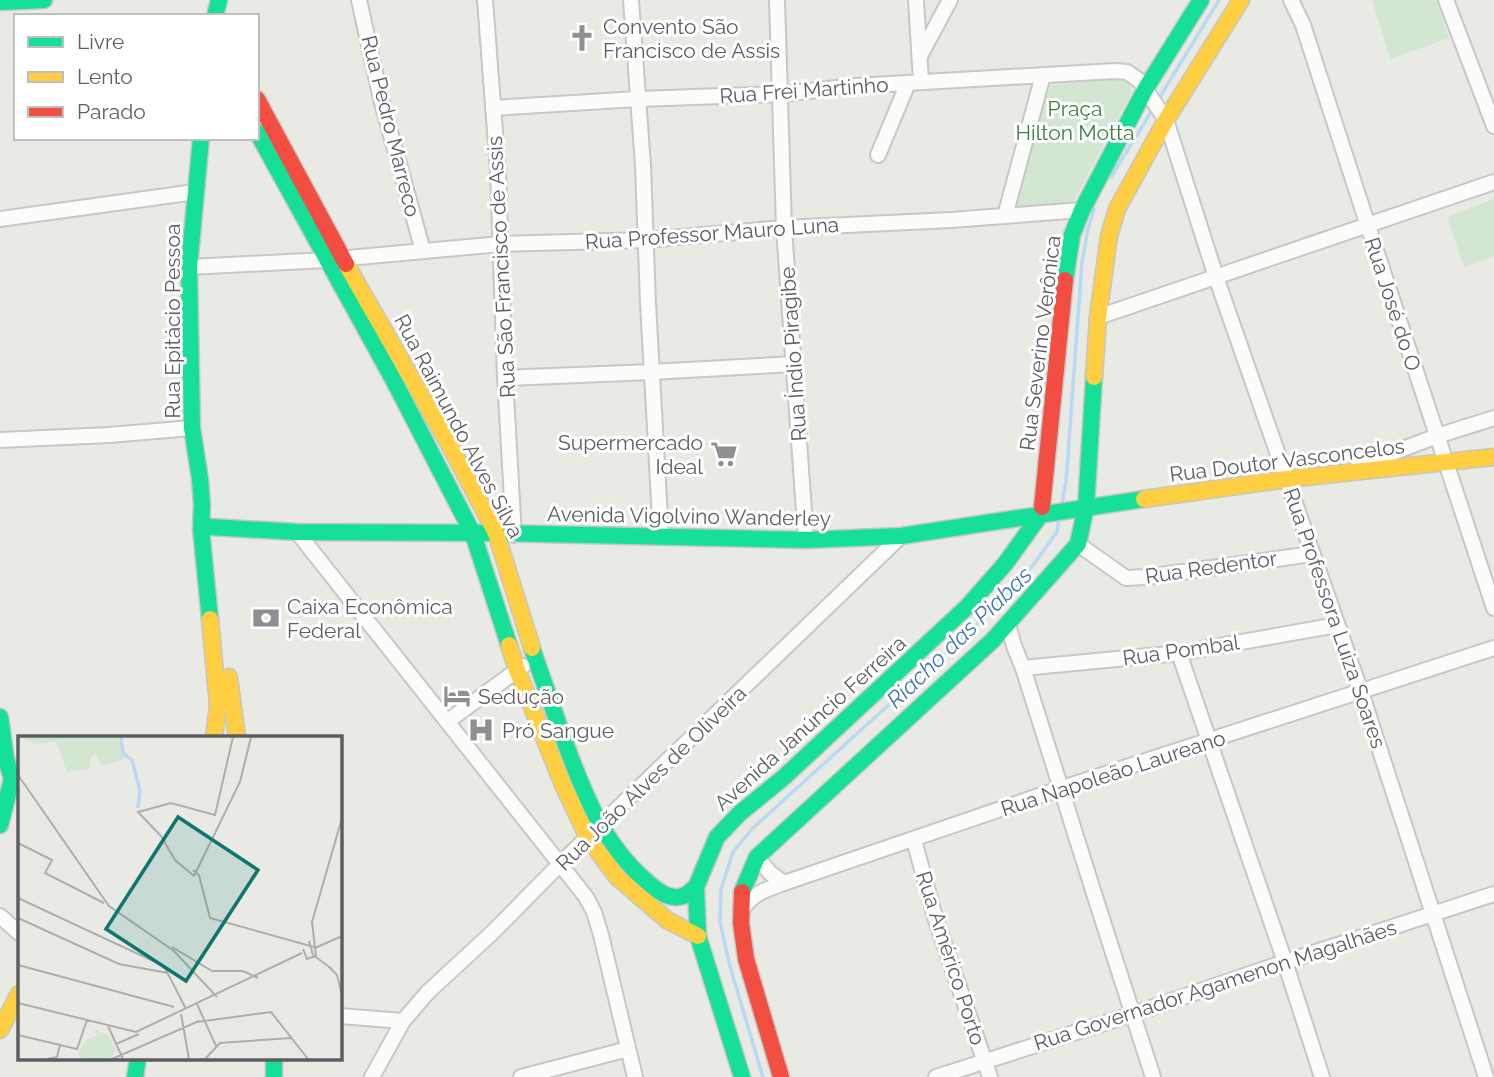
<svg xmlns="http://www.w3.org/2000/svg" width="1494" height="1077" viewBox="0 0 1494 1077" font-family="Raleway,sans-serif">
  <rect width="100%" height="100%" fill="#eaeae5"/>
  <g fill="#d3e6d1">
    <path d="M1372,0H1436L1449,38L1390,59Z"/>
    <path d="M1120,78L1129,83L1132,92L1071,206L1013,209L1048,85Z"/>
    <path d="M1494,199V256L1464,267L1447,217Z"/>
  </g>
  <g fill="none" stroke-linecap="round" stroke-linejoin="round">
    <g stroke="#b9d9f4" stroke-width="3.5">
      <path d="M1158,100L1219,0"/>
      <path d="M1111,177L1153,109"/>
      <path d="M1062,503L1066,482L1082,262L1088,229L1094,209"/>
      <path d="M763,1077L731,970L720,923L721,889L733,852L753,828L970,631L1020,583L1057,532L1059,518"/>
    </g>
    <defs>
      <g id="street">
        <path d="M359,0L381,99L423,251"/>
        <path d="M485,0L498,171L505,378L514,535"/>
        <path d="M631,0L643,166L648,303L661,536"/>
        <path d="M777,0L784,228L806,540"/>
        <path d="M916,0L921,82"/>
        <path d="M1291,0L1303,25L1368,226L1494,608"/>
        <path d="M1446,0L1494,126"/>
        <path d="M921,54L950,0"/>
        <path d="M493,108L638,99L781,94L855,86L1115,71L1127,72L1140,81L1166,120L1216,277L1361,692L1486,1077"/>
        <path d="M878,155L908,83"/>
        <path d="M1005,216L1043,75"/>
        <path d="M0,219L195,192"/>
        <path d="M189,267L326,260L501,244L645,240L784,228L951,220L1082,210"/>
        <path d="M1098,317L1494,182"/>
        <path d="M505,378L651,372L794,364"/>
        <path d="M0,440L109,435L192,428"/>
        <path d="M1358,466L1437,436L1494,418"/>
        <path d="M297,532L586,897L594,912L601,935L635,1077"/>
        <path d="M1078,544L1126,578L1146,577L1312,554"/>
        <path d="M1008,624L1014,646L1023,668L1097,903L1153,1077"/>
        <path d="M1179,653L1285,962L1322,1077"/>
        <path d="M1023,668L1179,653L1337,625"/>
        <path d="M448,721L523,666"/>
        <path d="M914,840L935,917L990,1077"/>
        <path d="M757,857L770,873L784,883"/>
        <path d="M741,910C754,893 764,890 784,883L1062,788L1494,648"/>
        <path d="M0,916L19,933"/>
        <path d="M340,1016L403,1021"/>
        <path d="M372,1077L403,1021L428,992L494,931L560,864L901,536"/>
        <path d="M521,1077L628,1049"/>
        <path d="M936,1077L1133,1014L1285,962L1494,894"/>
      </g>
      <g id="fast">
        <path d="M0,2L44,0"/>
        <path d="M215,16L219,0"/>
        <path d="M257,132L394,381L473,534L509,645"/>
        <path d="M201,138L189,267L192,428L200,479L202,505L201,529L210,619"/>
        <path d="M1065,280L1072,235L1082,210L1146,88L1201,0"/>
        <path d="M210,527L297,532L496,533L806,540L901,536L1144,499"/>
        <path d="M532,648C541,675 551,702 560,729C581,785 599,840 645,880C655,889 669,901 683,896C687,895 692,890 696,887"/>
        <path d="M0,717L6,759L12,779L0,825"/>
        <path d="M742,892L757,857L993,640L1078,544L1086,507L1094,377"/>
        <path d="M274,1058V1077"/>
        <path d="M135,1077L138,1058"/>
        <path d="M742,1077L698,936L696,887L717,837L740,813L783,778L967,607L1005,564L1041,514L1042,507"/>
      </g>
      <g id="slow">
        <path d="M346,264L449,444L496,533L532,648"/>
        <path d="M1094,377L1098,317L1109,236L1117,209L1166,120L1241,0"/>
        <path d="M1144,499L1287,479L1494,457"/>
        <path d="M210,619L218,705L214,738"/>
        <path d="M509,645L517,670L563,785L588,838L617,877L667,920L698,936"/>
        <path d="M229,677L237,738"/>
        <path d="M0,1030L19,994"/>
      </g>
      <g id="jam">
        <path d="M257,99L346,264"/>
        <path d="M1042,507L1065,280"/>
        <path d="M742,892L741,923L746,959L781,1077"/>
      </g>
    </defs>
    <use href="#street" stroke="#c7c7c7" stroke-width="18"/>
    <use href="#fast" stroke="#c6c7c5" stroke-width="19"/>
    <use href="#slow" stroke="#c6c7c5" stroke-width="19"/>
    <use href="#jam" stroke="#c6c7c5" stroke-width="19"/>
    <use href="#street" stroke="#fcfcfb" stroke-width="14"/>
    <use href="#fast" stroke="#16e098" stroke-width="16"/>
    <use href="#slow" stroke="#ffcf43" stroke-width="16"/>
    <use href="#jam" stroke="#f24e42" stroke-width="16"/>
  </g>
  <defs>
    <symbol id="church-bare" viewBox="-9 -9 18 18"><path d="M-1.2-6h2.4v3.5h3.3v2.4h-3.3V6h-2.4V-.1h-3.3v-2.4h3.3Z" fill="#8d8f90" stroke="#fff" stroke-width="2.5" paint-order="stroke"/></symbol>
    <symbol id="supermarket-bare" viewBox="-9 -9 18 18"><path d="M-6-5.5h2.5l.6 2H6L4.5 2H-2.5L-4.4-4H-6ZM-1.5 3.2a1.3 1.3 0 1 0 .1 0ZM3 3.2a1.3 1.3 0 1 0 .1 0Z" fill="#8d8f90" stroke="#fff" stroke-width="2.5" paint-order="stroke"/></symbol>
    <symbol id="bank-bare" viewBox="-9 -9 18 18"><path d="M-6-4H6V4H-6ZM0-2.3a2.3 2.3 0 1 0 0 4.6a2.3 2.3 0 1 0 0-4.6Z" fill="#8d8f90" stroke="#fff" stroke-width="2.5" paint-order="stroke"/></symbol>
    <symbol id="hotel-bare" viewBox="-9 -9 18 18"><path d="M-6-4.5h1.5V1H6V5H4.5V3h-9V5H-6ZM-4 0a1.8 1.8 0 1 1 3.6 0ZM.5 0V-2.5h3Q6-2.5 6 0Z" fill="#8d8f90" stroke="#fff" stroke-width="2.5" paint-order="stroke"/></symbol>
    <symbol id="hospital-bare" viewBox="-9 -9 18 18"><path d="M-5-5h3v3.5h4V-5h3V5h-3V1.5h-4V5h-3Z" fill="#8d8f90" stroke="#fff" stroke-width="2.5" paint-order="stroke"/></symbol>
  </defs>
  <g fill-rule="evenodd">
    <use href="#church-bare" x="563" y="19" width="38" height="38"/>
    <use href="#supermarket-bare" x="705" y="435" width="38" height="38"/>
    <use href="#bank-bare" x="247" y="599" width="38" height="38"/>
    <use href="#hotel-bare" x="438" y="677" width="38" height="38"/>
    <use href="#hospital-bare" x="462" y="711" width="38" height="38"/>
  </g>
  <g text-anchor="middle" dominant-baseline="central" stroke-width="6" stroke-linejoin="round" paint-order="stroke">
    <g font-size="21" fill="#5b5e62" stroke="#fff" text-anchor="start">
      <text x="603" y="26">Convento São<tspan x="603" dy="24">Francisco de Assis</tspan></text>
      <text x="703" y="442" text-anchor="end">Supermercado<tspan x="703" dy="24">Ideal</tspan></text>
      <text x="287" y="606">Caixa Econômica<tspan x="287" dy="24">Federal</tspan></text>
      <text x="478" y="696">Sedução</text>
      <text x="502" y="730">Pró Sangue</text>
    </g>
    <g font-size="21" fill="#5b5e62" stroke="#fff">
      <text transform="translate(804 90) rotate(-4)">Rua Frei Martinho</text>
      <text transform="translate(391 126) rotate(76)">Rua Pedro Marreco</text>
      <text transform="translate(712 233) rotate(-4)">Rua Professor Mauro Luna</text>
      <text transform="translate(501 267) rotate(-93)">Rua São Francisco de Assis</text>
      <text transform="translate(1393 304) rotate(72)">Rua José do O</text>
      <text transform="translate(172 321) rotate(-90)">Rua Epitácio Pessoa</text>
      <text transform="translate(1040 343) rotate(-83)">Rua Severino Verônica</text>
      <text transform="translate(793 354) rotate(-94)">Rua Índio Piragibe</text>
      <text transform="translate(459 426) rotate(62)">Rua Raimundo Alves Silva</text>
      <text transform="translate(1287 460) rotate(-7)">Rua Doutor Vasconcelos</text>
      <text transform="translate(689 516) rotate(1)">Avenida Vigolvino Wanderley</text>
      <text transform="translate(1211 567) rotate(-8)">Rua Redentor</text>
      <text transform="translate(1335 618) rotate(71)">Rua Professora Luiza Soares</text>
      <text transform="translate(1181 650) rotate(-8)">Rua Pombal</text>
      <text transform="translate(810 723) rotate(-42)">Avenida Janúncio Ferreira</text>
      <text transform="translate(1113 773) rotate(-18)">Rua Napoleão Laureano</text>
      <text transform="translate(651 778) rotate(-44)">Rua João Alves de Oliveira</text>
      <text transform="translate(951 958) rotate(72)">Rua Américo Porto</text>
      <text transform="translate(1215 985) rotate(-18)">Rua Governador Agamenon Magalhães</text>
    </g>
    <g font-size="21" fill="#39833f" stroke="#fff">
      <text x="1075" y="108">Praça<tspan x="1075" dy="24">Hilton Motta</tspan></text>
    </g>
    <g font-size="23" font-style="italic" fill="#4578b4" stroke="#fff">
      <text transform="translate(959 637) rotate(-44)">Riacho das Piabas</text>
    </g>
  </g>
  <g transform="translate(18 736)">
    <rect width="324" height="324" fill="#eaeae5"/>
    <path d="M2,1H103L106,23L84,30L77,18L72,22L71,33L49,36L38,5L19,9ZM76,293L91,300L98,314L92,323H63L60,318L69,303L79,300Z" fill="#d3e6d1"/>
    <path fill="none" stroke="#b9d9f4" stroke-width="3.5" d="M103,1L105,17L114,24L122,55L120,72"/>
    <path fill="none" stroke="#adaead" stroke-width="2" d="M0,39L91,170L156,215L199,261M0,107L34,124L27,137L86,167M175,134L181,139L192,182L296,211M176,140L157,124L143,100L120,76L153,67L197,79L215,1M176,140L222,46L233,1M0,162L146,230L168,273M0,182L101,228L150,237M291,205L295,219L314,233M154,211L194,235H225L240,242M297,212L324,200M285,213L289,223L298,220L294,186L324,82M0,229L156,271M310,230L319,239L324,259M0,267L118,296L284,217M179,268L198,310M163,278L171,323M179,286L253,276L290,323M90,290L105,323M0,299L59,313L69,284M98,308L121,298M29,323L39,321L42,309M94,323L181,285M187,323L202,307L273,302"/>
    <path fill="#0f766e" fill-opacity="0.15" stroke="#0f766e" stroke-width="3.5" d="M160,81L240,134L168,245L88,193Z"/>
    <rect width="324" height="324" fill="none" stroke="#5b5e62" stroke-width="3.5"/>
  </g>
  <rect x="14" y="14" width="245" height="126" fill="#ffffff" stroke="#bdbfc0" stroke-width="2"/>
  <rect x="28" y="37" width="35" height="10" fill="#16e098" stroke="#bdbfc0" stroke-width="2"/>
  <text x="77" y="49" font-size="21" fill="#5b5e62">Livre</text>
  <rect x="28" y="72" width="35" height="10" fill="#ffcf43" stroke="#bdbfc0" stroke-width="2"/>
  <text x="77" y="84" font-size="21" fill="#5b5e62">Lento</text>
  <rect x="28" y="107" width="35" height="10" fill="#f24e42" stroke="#bdbfc0" stroke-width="2"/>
  <text x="77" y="119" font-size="21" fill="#5b5e62">Parado</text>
</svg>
